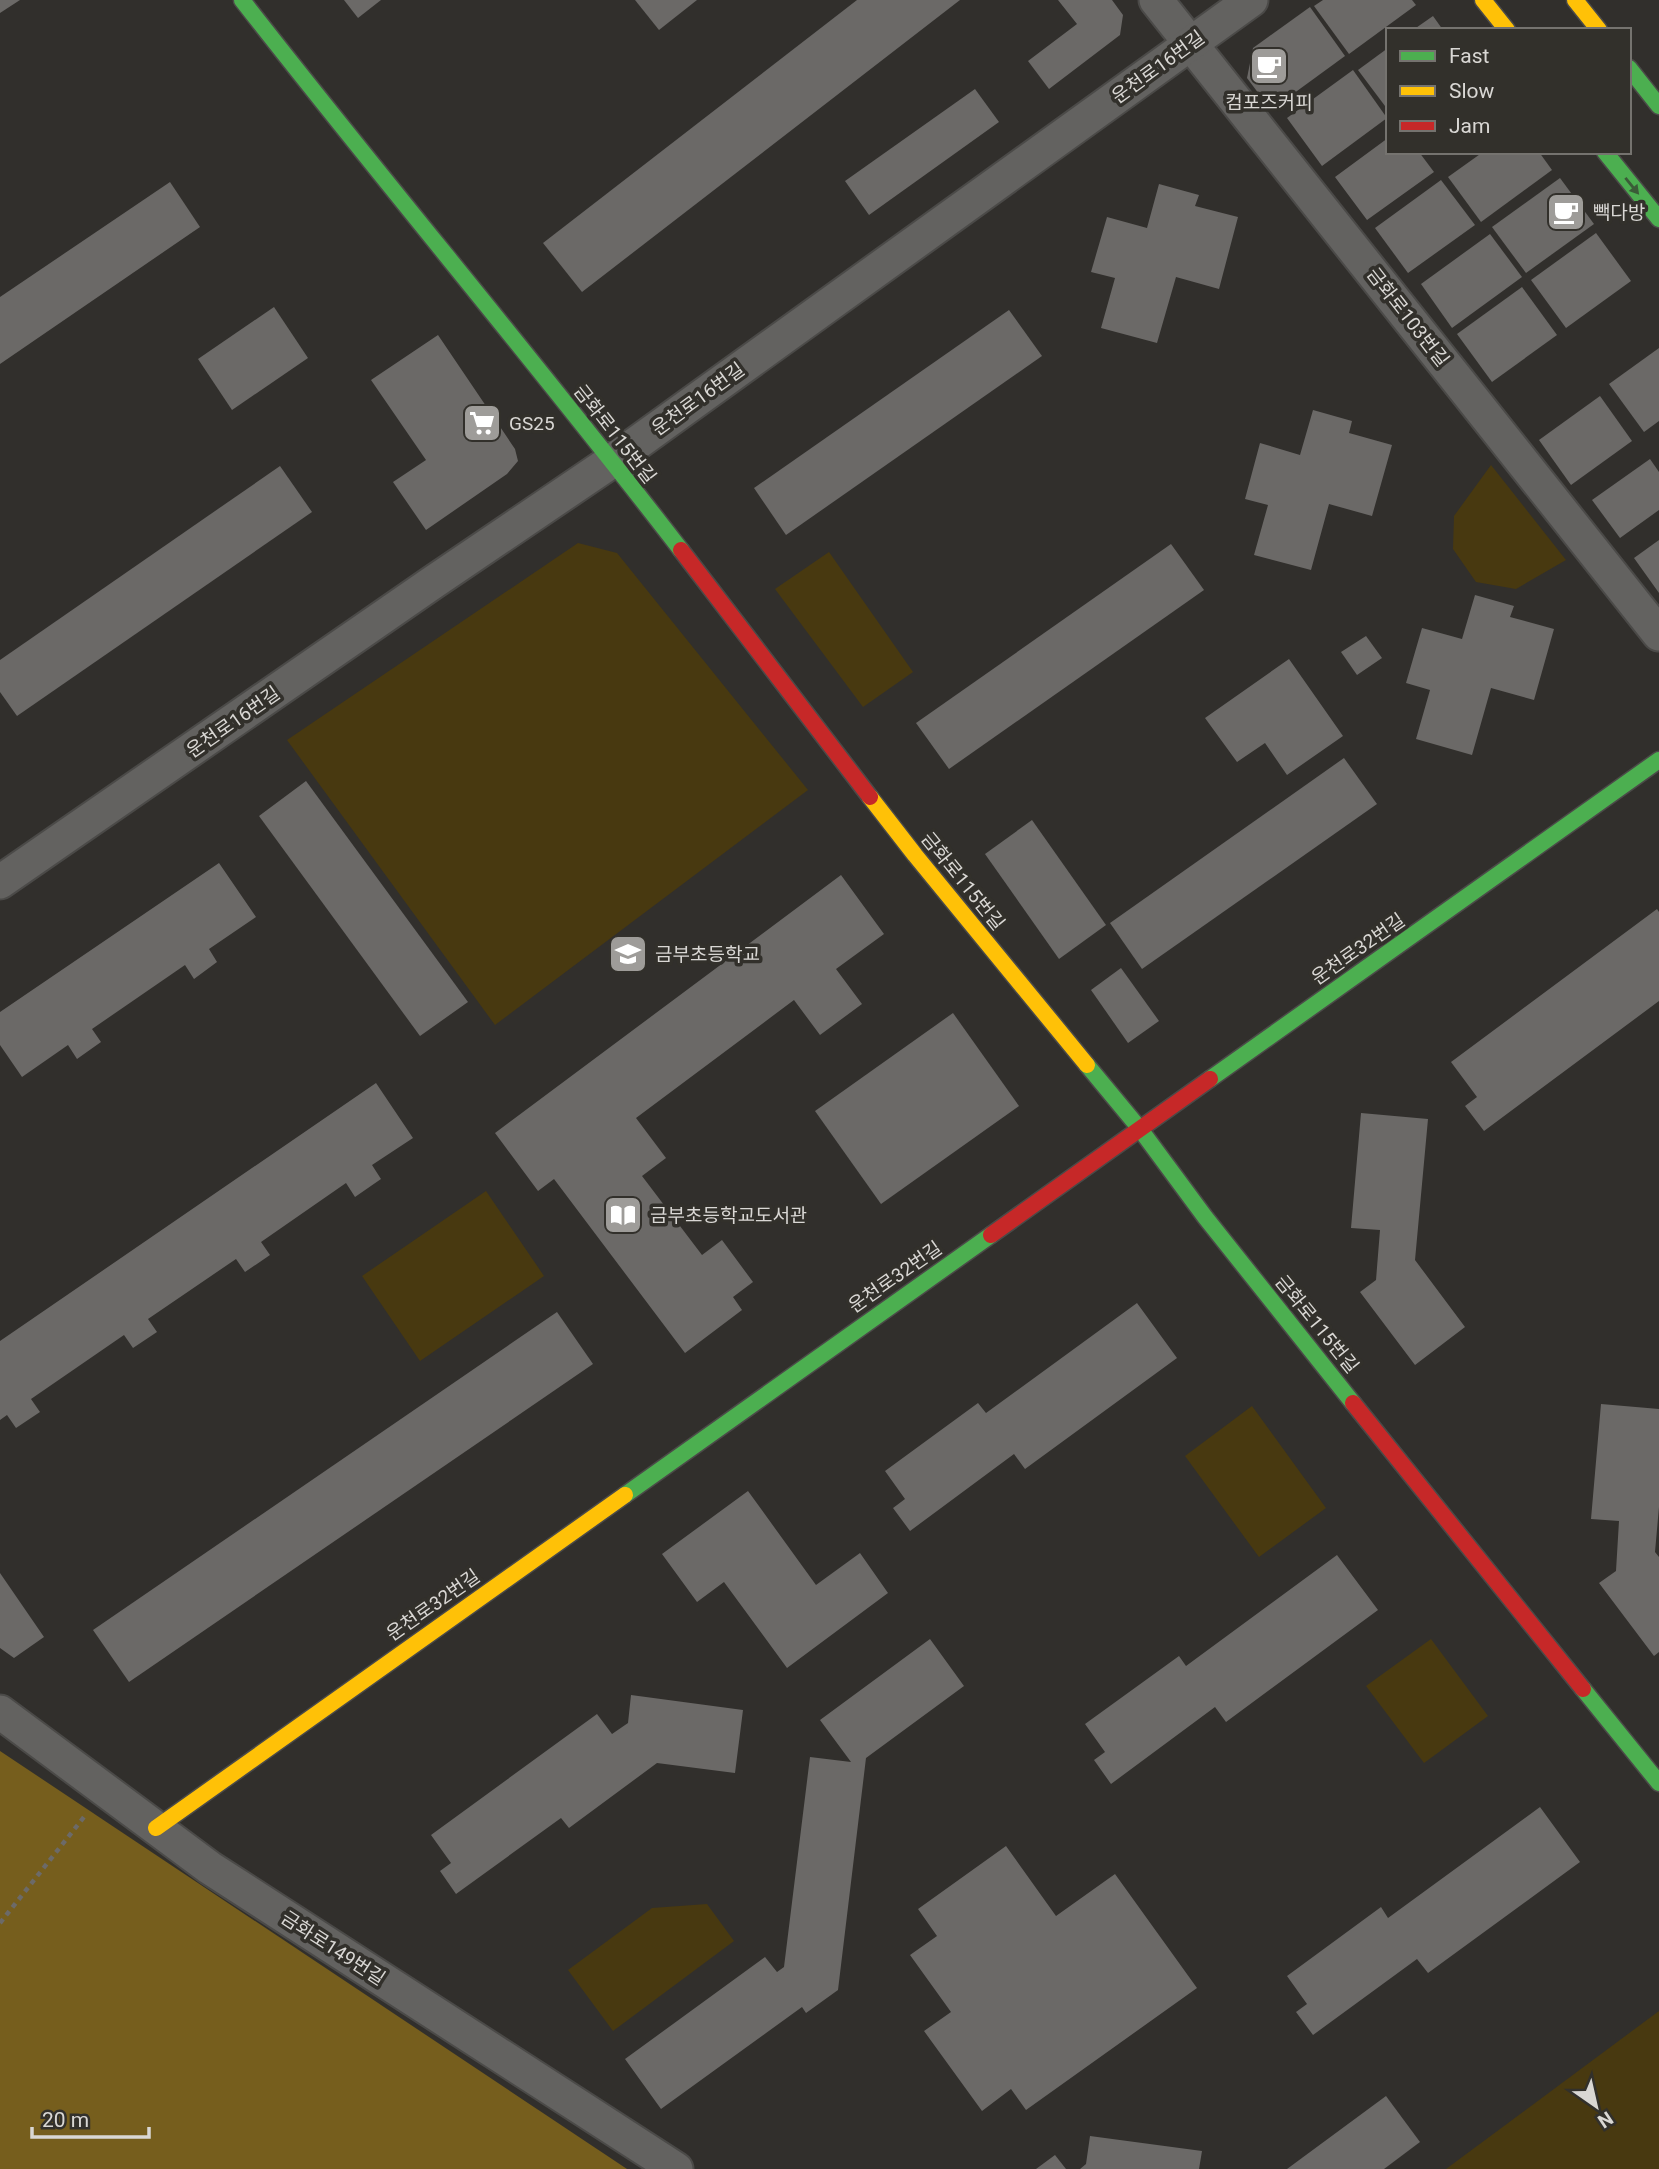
<svg xmlns="http://www.w3.org/2000/svg" width="1659" height="2169" viewBox="0 0 1659 2169" font-family="Roboto,'Noto Sans KR',sans-serif">
  <rect width="100%" height="100%" fill="#312f2c"/>
  <g fill="#483910">
    <path d="M1491,465L1566,560L1516,589L1476,582L1453,549L1454,516Z"/>
    <path d="M578,543L617,553L808,790L495,1025L287,740Z"/>
    <path d="M829,552L913,672L863,707L775,589Z"/>
    <path d="M486,1191L544,1276L420,1361L362,1276Z"/>
    <path d="M1252,1406L1326,1508L1259,1557L1185,1456Z"/>
    <path d="M1431,1639L1488,1716L1424,1763L1366,1686Z"/>
    <path d="M707,1904L734,1941L613,2031L568,1970L652,1908Z"/>
    <path d="M1659,2011V2169H1446Z"/>
  </g>
  <path fill="#765e1d" d="M0,1751L627,2169H0Z"/>
  <g fill="#6b6967">
    <path d="M0,0H20L0,13Z"/>
    <path d="M344,0H381L358,18Z"/>
    <path d="M635,0H697L659,30Z"/>
    <path d="M857,0H960L582,292L543,243Z"/>
    <path d="M1058,0H1112L1123,15L1120,35L1049,89L1028,61L1077,24Z"/>
    <path d="M1323,0H1412L1416,5L1349,54L1314,6Z"/>
    <path d="M1310,7L1345,56L1271,110L1247,78L1253,48Z"/>
    <path d="M1433,16L1443,30H1413Z"/>
    <path d="M1388,48V110L1358,70Z"/>
    <path d="M1353,70L1387,118L1322,166L1287,118Z"/>
    <path d="M975,89L999,122L869,215L845,181Z"/>
    <path d="M1388,138V152H1419L1434,172L1367,220L1335,177Z"/>
    <path d="M1483,152H1539L1552,170L1481,222L1448,177Z"/>
    <path d="M1560,178L1594,224L1526,273L1492,227Z"/>
    <path d="M1441,180L1475,225L1408,273L1375,228Z"/>
    <path d="M170,182L200,227L0,364V297Z"/>
    <path d="M1159,184L1199,195L1195,206L1238,217L1219,289L1176,277L1157,343L1101,328L1115,278L1091,272L1107,217L1147,228Z"/>
    <path d="M1596,233L1631,281L1566,328L1531,280Z"/>
    <path d="M1490,234L1522,277L1452,328L1421,284Z"/>
    <path d="M1522,287L1557,335L1492,382L1457,334Z"/>
    <path d="M274,307L308,358L232,410L198,359Z"/>
    <path d="M1009,310L1042,356L786,535L754,488Z"/>
    <path d="M438,335L515,449L518,461L507,474L426,530L393,482L426,460L371,380Z"/>
    <path d="M1659,348V421L1644,432L1609,384Z"/>
    <path d="M1600,396L1632,441L1571,485L1539,440Z"/>
    <path d="M1313,410L1352,421L1349,433L1392,445L1372,516L1329,504L1311,570L1254,555L1268,505L1245,499L1260,443L1300,455Z"/>
    <path d="M1650,459L1659,472V510L1620,538L1592,500Z"/>
    <path d="M280,466L312,512L17,716L0,692V660Z"/>
    <path d="M1659,540V593L1634,558Z"/>
    <path d="M1171,544L1204,590L949,769L916,723Z"/>
    <path d="M1475,595L1514,606L1510,617L1554,629L1534,700L1491,688L1472,755L1416,739L1430,690L1406,683L1422,628L1462,639Z"/>
    <path d="M1366,636L1382,658L1357,675L1341,652Z"/>
    <path d="M1289,659L1343,736L1287,775L1265,743L1237,762L1205,718Z"/>
    <path d="M1344,758L1377,804L1142,969L1110,923Z"/>
    <path d="M306,781L468,1002L420,1036L259,816Z"/>
    <path d="M1032,820L1106,925L1059,959L985,854Z"/>
    <path d="M219,863L256,917L209,949L217,962L194,979L185,965L92,1029L101,1042L77,1059L68,1045L22,1077L0,1045V1012Z"/>
    <path d="M841,875L884,934L836,969L862,1004L820,1035L794,1000L636,1118L666,1158L642,1176L702,1255L722,1240L753,1282L733,1297L742,1310L685,1353L554,1179L538,1191L495,1133Z"/>
    <path d="M1657,909L1659,912V1001L1484,1131L1465,1106L1477,1097L1451,1062Z"/>
    <path d="M1121,968L1159,1021L1128,1043L1091,990Z"/>
    <path d="M953,1013L1019,1106L881,1204L815,1111Z"/>
    <path d="M376,1083L413,1138L372,1165L381,1179L355,1197L346,1183L261,1242L270,1255L245,1272L236,1259L148,1319L157,1332L133,1348L124,1335L31,1399L40,1412L16,1428L7,1415L0,1420V1341Z"/>
    <path d="M1361,1113L1428,1119L1415,1260L1465,1327L1415,1365L1360,1292L1376,1280L1380,1230L1351,1228Z"/>
    <path d="M1137,1303L1177,1358L1025,1469L1014,1454L910,1531L893,1508L905,1499L885,1471L978,1403L986,1413Z"/>
    <path d="M557,1312L593,1364L129,1682L93,1630Z"/>
    <path d="M1601,1404L1659,1409V1507L1655,1552L1659,1557V1652L1654,1656L1599,1583L1616,1571L1619,1521L1591,1519Z"/>
    <path d="M748,1491L816,1585L860,1553L888,1593L787,1668L724,1582L697,1602L662,1554Z"/>
    <path d="M1337,1555L1378,1610L1226,1722L1215,1707L1111,1784L1094,1760L1105,1752L1085,1724L1179,1656L1186,1666Z"/>
    <path d="M0,1573L44,1637L14,1658L0,1648Z"/>
    <path d="M930,1639L964,1686L866,1758L838,1990L806,2013L802,2007L661,2109L625,2059L765,1957L777,1972L784,1967L810,1757L851,1762L820,1720Z"/>
    <path d="M631,1695L743,1710L735,1773L657,1763L569,1828L561,1818L456,1894L440,1871L451,1863L431,1835L597,1714L612,1734L628,1723Z"/>
    <path d="M1540,1807L1580,1862L1428,1973L1417,1959L1313,2035L1296,2012L1307,2004L1287,1976L1381,1907L1388,1918Z"/>
    <path d="M1006,1846L1056,1916L1115,1874L1197,1988L1026,2110L1011,2089L982,2111L924,2031L951,2012L910,1955L937,1936L918,1909Z"/>
    <path d="M1386,2096L1420,2142L1384,2169H1287Z"/>
    <path d="M1090,2136L1202,2151L1199,2169H1080L1086,2164Z"/>
    <path d="M1055,2155L1066,2169H1036Z"/>
  </g>
  <g fill="none" stroke-linecap="round" stroke-linejoin="round">
    <defs>
      <g id="street">
        <path d="M1156,0L1659,634"/>
        <path d="M0,882L432,583L612,461L1251,0"/>
        <path d="M0,1712L210,1868L676,2169"/>
      </g>
      <g id="fast">
        <path d="M242,0C386,185 538,364 681,550"/>
        <path d="M1629,68L1659,106"/>
        <path d="M1605,152L1659,219"/>
        <path d="M1087,1065L1140,1129L1205,1217L1353,1403"/>
        <path d="M1210,1079L1659,760"/>
        <path d="M625,1495L991,1235"/>
        <path d="M1583,1689L1659,1783"/>
      </g>
      <g id="slow">
        <path d="M1483,0L1507,30"/>
        <path d="M1575,0L1599,30"/>
        <path d="M870,797L915,855L1087,1065"/>
        <path d="M156,1828L625,1495"/>
      </g>
      <g id="jam">
        <path d="M681,550L870,797"/>
        <path d="M991,1235L1210,1079"/>
        <path d="M1353,1403L1583,1689"/>
      </g>
    </defs>
    <use href="#street" stroke="#4b4a48" stroke-width="37"/>
    <use href="#fast" stroke="#4b4a48" stroke-width="19"/>
    <use href="#slow" stroke="#4b4a48" stroke-width="19"/>
    <use href="#jam" stroke="#4b4a48" stroke-width="19"/>
    <path stroke="#6c6a68" stroke-width="4.5" stroke-dasharray="5 5" stroke-linecap="butt" d="M0,1923L84,1817"/>
    <use href="#street" stroke="#636260" stroke-width="33"/>
    <use href="#fast" stroke="#4caf50" stroke-width="16"/>
    <use href="#slow" stroke="#ffc107" stroke-width="16"/>
    <use href="#jam" stroke="#c62828" stroke-width="16"/>
  </g>
  <defs><path id="oneway-solid" d="M-6-.8H1V-3.2L6.5 0L1 3.2V.8H-6Z" transform="scale(1.75)"/></defs>
  <use fill="#3b5c38" href="#oneway-solid" transform="translate(1632 186) rotate(51)"/>
  <defs>
    <symbol id="cafe-square" viewBox="-11 -11 22 22"><rect x="-9" y="-9" width="18" height="18" rx="4" fill="#9e9c99" stroke="#32302b"/><path d="M-5.5-4.5H6V0H3Q3 3.5 0 3.5H-2.5Q-5.5 3.5-5.5 0ZM3-3.2v2h1.7v-2ZM-6 4.5H4V6H-6Z" fill="#fff"/></symbol>
    <symbol id="supermarket-square" viewBox="-11 -11 22 22"><rect x="-9" y="-9" width="18" height="18" rx="4" fill="#9e9c99" stroke="#32302b"/><path d="M-6-5.5h2.5l.6 2H6L4.5 2H-2.5L-4.4-4H-6ZM-1.5 3.2a1.3 1.3 0 1 0 .1 0ZM3 3.2a1.3 1.3 0 1 0 .1 0Z" fill="#fff"/></symbol>
    <symbol id="school-square" viewBox="-11 -11 22 22"><rect x="-9" y="-9" width="18" height="18" rx="4" fill="#9e9c99" stroke="#32302b"/><path d="M0-5L7-2L0 1L-7-2ZM-4 1L0 2.5L4 1V4Q0 6-4 4Z" fill="#fff"/></symbol>
    <symbol id="library-square" viewBox="-11 -11 22 22"><rect x="-9" y="-9" width="18" height="18" rx="4" fill="#9e9c99" stroke="#32302b"/><path d="M-6-4Q-3-5.5-.7-3.5V5Q-3 3-6 4ZM6-4Q3-5.5 .7-3.5V5Q3 3 6 4Z" fill="#fff"/></symbol>
  </defs>
  <g fill-rule="evenodd">
    <use href="#cafe-square" x="1247" y="44" width="44" height="44"/>
    <use href="#cafe-square" x="1544" y="190" width="44" height="44"/>
    <use href="#supermarket-square" x="460" y="401" width="44" height="44"/>
    <use href="#school-square" x="606" y="932" width="44" height="44"/>
    <use href="#library-square" x="601" y="1193" width="44" height="44"/>
  </g>
  <g text-anchor="middle" dominant-baseline="central" stroke-width="7" stroke-linejoin="round" paint-order="stroke">
    <g font-size="19" fill="#d9d7d4" stroke="#32302b">
      <text transform="translate(1158 67) rotate(-36)">운천로16번길</text>
      <text transform="translate(1408 317) rotate(52)">금화로103번길</text>
      <text transform="translate(698 399) rotate(-36)">운천로16번길</text>
      <text transform="translate(615 434) rotate(52)">금화로115번길</text>
      <text transform="translate(233 722) rotate(-35)">운천로16번길</text>
      <text transform="translate(963 881) rotate(51)">금화로115번길</text>
      <text transform="translate(1358 949) rotate(-35)">운천로32번길</text>
      <text transform="translate(895 1277) rotate(-35)">운천로32번길</text>
      <text transform="translate(1317 1324) rotate(51)">금화로115번길</text>
      <text transform="translate(433 1605) rotate(-35)">운천로32번길</text>
      <text transform="translate(333 1948) rotate(33)">금화로149번길</text>
    </g>
    <g font-size="19" fill="#d9d7d4" stroke="#32302b" text-anchor="start">
      <text x="1269" y="102" text-anchor="middle">컴포즈커피</text>
      <text x="1593" y="212">빽다방</text>
      <text x="509" y="423">GS25</text>
      <text x="655" y="954">금부초등학교</text>
      <text x="650" y="1215">금부초등학교도서관</text>
    </g>
  </g>
  <rect x="1386" y="28" width="245" height="126" fill="#32302b" stroke="#75736f" stroke-width="2"/>
  <rect x="1400" y="51" width="35" height="10" fill="#4caf50" stroke="#75736f" stroke-width="2"/>
  <text x="1449" y="63" font-size="21" fill="#d9d7d4">Fast</text>
  <rect x="1400" y="86" width="35" height="10" fill="#ffc107" stroke="#75736f" stroke-width="2"/>
  <text x="1449" y="98" font-size="21" fill="#d9d7d4">Slow</text>
  <rect x="1400" y="121" width="35" height="10" fill="#c62828" stroke="#75736f" stroke-width="2"/>
  <text x="1449" y="133" font-size="21" fill="#d9d7d4">Jam</text>
  <g transform="translate(1596 2106) rotate(146)" stroke="#32302b" stroke-width="5" paint-order="stroke">
  <path d="M0-5L12 26L0 18L-12 26Z" fill="#d9d7d4"/>
  <text y="-10" font-size="19" font-weight="bold" text-anchor="middle" fill="#d9d7d4">N</text>
  </g>
  <path d="M32 2127v10h117v-10" fill="none" stroke="#d9d7d4" stroke-width="3.5"/>
  <text x="42" y="2127" font-size="21" fill="#d9d7d4" stroke="#32302b" stroke-width="5" paint-order="stroke">20 m</text>
</svg>
